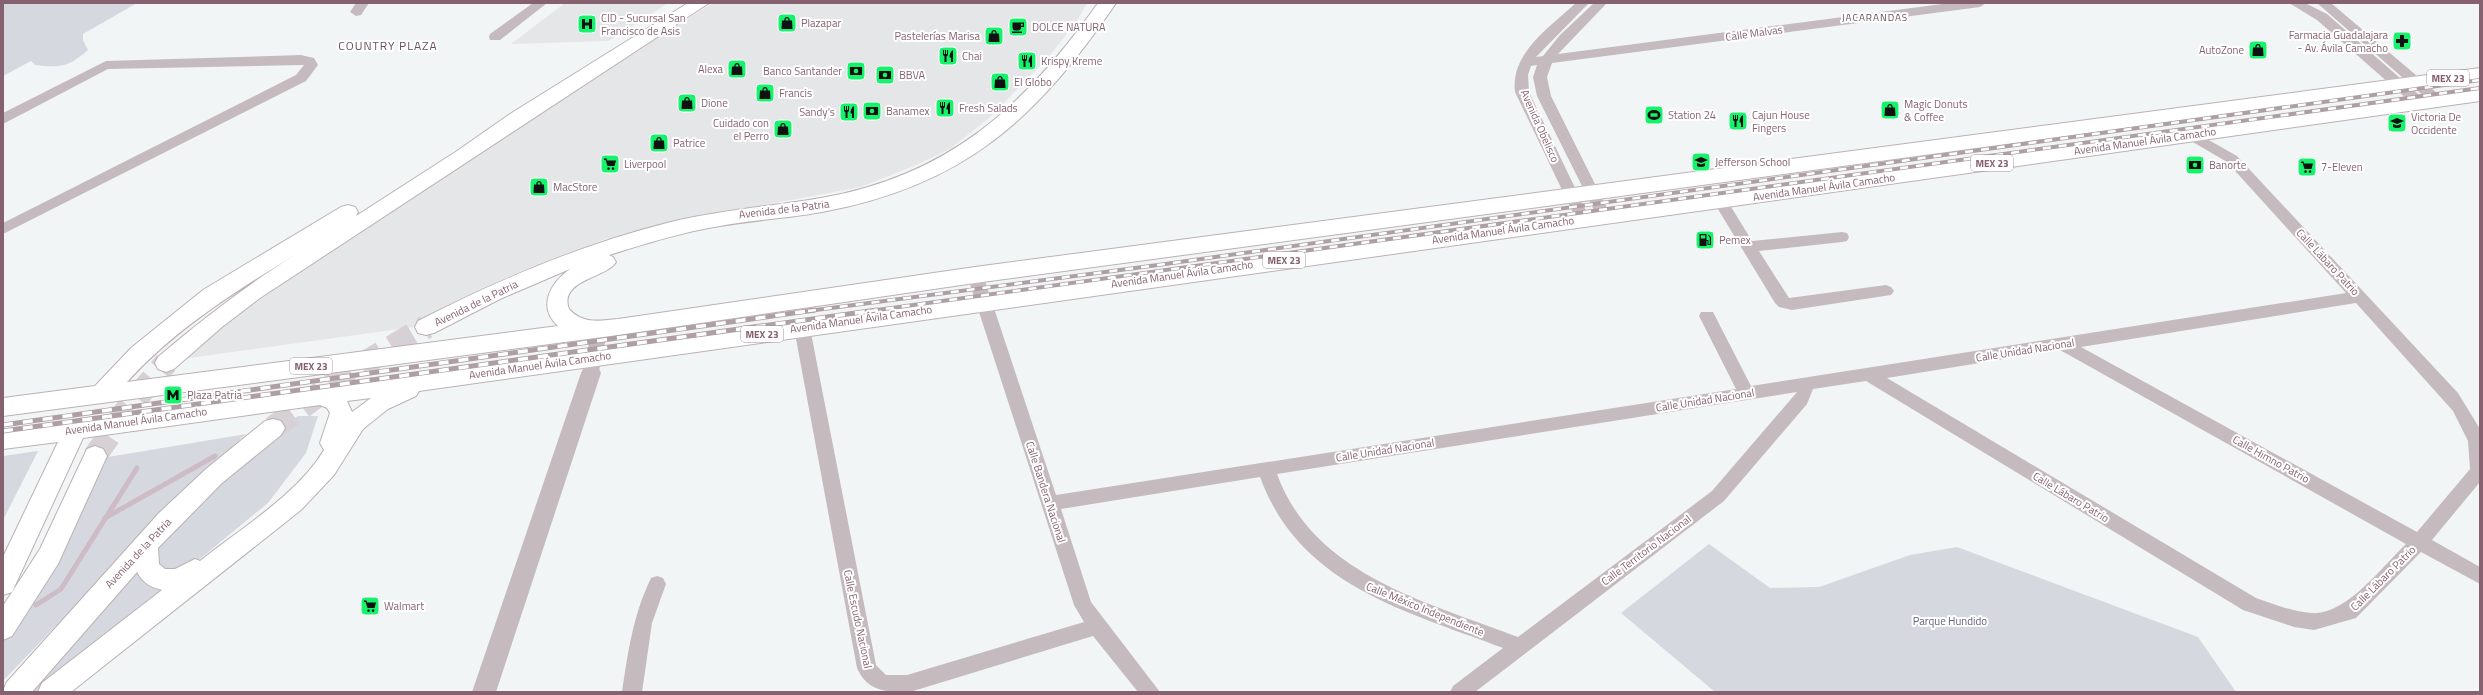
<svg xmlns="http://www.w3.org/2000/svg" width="2483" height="695" viewBox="0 0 2483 695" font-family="'Titillium Web',sans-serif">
  <rect width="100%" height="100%" fill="#f2f5f6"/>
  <g fill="#e5e6e7">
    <path d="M565,3H668L609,41L511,44Z"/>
    <path d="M713,3H1087L1077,21L1048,58L989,118L950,149L914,166L861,187L764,205L661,228L608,244V238L507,277L414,327L182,359L280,281L340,246L471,154Z"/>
  </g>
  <g fill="#d6d8e0">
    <path d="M3,3H137L83,34V40L88,50C69,67 60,68 35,65L31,61L3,76Z"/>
    <path d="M298,416H318L306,453L268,503L38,692H21C108,597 193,493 298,416Z"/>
    <path d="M246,434L181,495L3,681V640L102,458Z"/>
    <path d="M38,451L3,520V456Z"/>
    <path d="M1709,544L1770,588L1819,587L1910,555L1957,547L2198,637L2236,692H1715L1621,613Z"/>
  </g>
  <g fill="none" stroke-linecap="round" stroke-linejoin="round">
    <g stroke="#cdbcc6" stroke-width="5">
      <path d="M105,518L215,456"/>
      <path d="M36,605L61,589L137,468"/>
    </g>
    <g stroke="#d7d0d4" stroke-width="24" stroke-dasharray="24 12" stroke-linecap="butt">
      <path d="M273,428L348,373L426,327"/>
      <path d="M95,456L128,408L166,363"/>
    </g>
    <defs>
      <g id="primary">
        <path d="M688,3H709L260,298L222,327L174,369L166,372L158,369L155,363L158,357C205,317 248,284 301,251C238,290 177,327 127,382L558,326C537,307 550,283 570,269L500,299L434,333L426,335L418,333L415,327L418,321C498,280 580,245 667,223C718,210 769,207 821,198C949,176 1025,106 1098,3H1116C1037,119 964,186 822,212C789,218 754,220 720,226C682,232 645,244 609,255L613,257L616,262C607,278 558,280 569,309C582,324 600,321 618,319L975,267L2480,68V80L975,283L618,335L3,416V398L95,386L131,348L203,290L341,207L348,205L355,207L358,212L356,216L457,151L510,114Z"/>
        <path d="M2480,89V101L419,391L416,396L388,409L363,429L334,475L301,510L71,692H38L42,683L162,590C150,587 143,583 137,572L32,692H3L6,683L159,513L206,469L265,421L273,419L281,421L285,428L281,435L222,483L158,548L159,564L165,569H175L195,559L200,561C240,529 298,494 324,450L320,443L330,413L327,408L320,405L83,438L12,592L3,595V557L58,442L3,449V431ZM371,398L352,412L347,401Z"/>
        <path d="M95,446L103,449L107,456L58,564L12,636L3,640V606L40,549L87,449Z"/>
      </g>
    </defs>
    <use href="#primary" stroke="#bbb1b5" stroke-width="2"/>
    <g fill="#c5bbbf" fill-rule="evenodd">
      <path d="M356,3H369L361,15L356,16L350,12Z"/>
      <path d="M533,3H547L500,40H490L489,37L490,34Z"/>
      <path d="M1576,3H1589L1536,57L1543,56L1560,35L1594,3H1607L1558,54L1950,3H1986L1980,7L1552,63L1547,77L1551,96L1611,216L1609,220H1599L1537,96L1533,77L1537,65L1531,66L1528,75L1529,92L1590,219L1588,223H1578L1576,219L1515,92C1510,53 1550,27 1576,3Z"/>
      <path d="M2289,3H2305L2327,14L2425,100L2427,103L2425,106H2415L2317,20Z"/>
      <path d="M2317,3H2331L2443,98L2445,101L2443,104H2433Z"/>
      <path d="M301,55L314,58L318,65L306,81L3,234V223L296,75L304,65L108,69L3,124V113L106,61Z"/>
      <path d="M2191,130L2237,156L2458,393L2480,429V482L2432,540L2480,567V584L2421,552L2356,618L2314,630L2294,627L2243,610L1866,381L1813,389L1807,404L1724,501L1475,692H1450L1453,686L1503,648C1406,611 1300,586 1260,477L1061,509L1091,602L1160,692H1138L1093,636L910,692C886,692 868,692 857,668L794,328L796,324L802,322L808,324L810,328L876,665L886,675H907L1084,622L1074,605L967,275L970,271H980L983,275L1056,495L1736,389L1699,316L1701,312H1713L1751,386L2346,293L2227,162L2186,138L2184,135ZM2356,303L2453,411L2468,441L2470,469L2417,532L2081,347ZM2060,350L2406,544C2383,566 2345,616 2312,613C2293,612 2274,604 2256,598L1887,378ZM1797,392L1712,491L1518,637C1427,602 1314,575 1277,474Z"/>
      <path d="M1720,196L1725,197L1752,241L1842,232L1847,233L1849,237L1847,241L1842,242L1759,251L1789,298L1886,285L1891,287L1894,291L1891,295L1792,310L1779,307L1775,303L1713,201Z"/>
      <path d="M600,323L606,325L608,329L599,371L597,375L591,377L585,375L583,371L592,329L594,325Z"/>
      <path d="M657,576L663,578L666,584L652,623L642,692H622C628,652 633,615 651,578Z"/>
    </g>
    <path fill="#c5bbbf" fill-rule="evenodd" d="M591,365L598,367L601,373L496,692H472L581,373L584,367Z"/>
    <use href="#primary" fill="#fff" fill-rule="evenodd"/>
    <defs>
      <g id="rail-far1">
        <path d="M808,311L1158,265L2480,80"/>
        <path d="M870,311L2480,88"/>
      </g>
      <g id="rail">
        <path d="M3,425L815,310"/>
        <path d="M3,431L877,310"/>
      </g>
    </defs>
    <use href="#rail-far1" stroke="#ad9fa4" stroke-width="4"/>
    <use href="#rail" stroke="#ad9fa4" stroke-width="5"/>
    <use href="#rail-far1" stroke="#fff" stroke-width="2.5" stroke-dasharray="8" stroke-linecap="butt"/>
    <use href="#rail" stroke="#fff" stroke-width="3.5" stroke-dasharray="10" stroke-linecap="butt"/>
  </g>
  <defs>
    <symbol id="shop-square" viewBox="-11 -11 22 22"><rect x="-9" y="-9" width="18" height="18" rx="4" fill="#15f26c" stroke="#fff"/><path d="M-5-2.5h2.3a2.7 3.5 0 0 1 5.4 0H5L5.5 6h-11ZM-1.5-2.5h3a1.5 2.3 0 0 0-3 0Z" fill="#111"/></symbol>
    <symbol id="hospital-square" viewBox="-11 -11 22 22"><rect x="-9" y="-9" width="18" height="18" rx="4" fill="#15f26c" stroke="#fff"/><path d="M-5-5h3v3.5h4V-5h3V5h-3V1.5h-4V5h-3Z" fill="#111"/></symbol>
    <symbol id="cafe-square" viewBox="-11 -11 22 22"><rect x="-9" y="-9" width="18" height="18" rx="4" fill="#15f26c" stroke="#fff"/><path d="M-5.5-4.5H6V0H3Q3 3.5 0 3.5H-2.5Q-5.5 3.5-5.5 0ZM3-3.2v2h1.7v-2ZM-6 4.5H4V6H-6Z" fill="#111"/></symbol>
    <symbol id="pharmacy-square" viewBox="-11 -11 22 22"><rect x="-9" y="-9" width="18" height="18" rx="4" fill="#15f26c" stroke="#fff"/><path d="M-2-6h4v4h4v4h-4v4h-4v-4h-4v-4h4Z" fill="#111"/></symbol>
    <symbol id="restaurant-square" viewBox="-11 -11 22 22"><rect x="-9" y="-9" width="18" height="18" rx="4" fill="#15f26c" stroke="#fff"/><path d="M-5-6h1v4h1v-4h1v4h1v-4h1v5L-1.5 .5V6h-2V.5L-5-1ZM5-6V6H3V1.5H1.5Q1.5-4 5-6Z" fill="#111"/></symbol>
    <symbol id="bank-square" viewBox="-11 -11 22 22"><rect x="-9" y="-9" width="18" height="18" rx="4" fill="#15f26c" stroke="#fff"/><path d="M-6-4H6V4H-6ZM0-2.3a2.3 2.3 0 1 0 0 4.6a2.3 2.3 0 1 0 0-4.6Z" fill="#111"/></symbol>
    <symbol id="stadium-square" viewBox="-11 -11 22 22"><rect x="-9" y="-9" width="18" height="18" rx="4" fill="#15f26c" stroke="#fff"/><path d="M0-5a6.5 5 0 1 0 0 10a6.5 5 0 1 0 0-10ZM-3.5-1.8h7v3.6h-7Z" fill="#111"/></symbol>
    <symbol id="university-square" viewBox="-11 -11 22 22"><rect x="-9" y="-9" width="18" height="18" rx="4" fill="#15f26c" stroke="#fff"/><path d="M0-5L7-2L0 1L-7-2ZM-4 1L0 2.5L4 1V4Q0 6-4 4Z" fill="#111"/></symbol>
    <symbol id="school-square" viewBox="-11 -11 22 22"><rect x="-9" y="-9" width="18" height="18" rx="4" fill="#15f26c" stroke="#fff"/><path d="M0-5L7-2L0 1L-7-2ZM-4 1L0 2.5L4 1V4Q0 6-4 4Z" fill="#111"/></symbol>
    <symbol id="supermarket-square" viewBox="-11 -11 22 22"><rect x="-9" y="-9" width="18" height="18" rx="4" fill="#15f26c" stroke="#fff"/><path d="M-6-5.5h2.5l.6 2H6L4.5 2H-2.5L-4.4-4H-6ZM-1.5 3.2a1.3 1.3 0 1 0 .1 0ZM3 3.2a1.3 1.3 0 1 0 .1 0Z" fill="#111"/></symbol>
    <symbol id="fuel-square" viewBox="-11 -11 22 22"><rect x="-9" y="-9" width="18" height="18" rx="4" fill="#15f26c" stroke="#fff"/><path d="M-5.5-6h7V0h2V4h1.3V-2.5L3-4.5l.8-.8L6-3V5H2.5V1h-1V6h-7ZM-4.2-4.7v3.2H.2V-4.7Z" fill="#111"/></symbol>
    <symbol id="metro-square" viewBox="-11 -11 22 22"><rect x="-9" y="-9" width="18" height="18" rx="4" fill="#15f26c" stroke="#fff"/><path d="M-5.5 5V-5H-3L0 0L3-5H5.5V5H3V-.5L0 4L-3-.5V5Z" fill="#111"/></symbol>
  </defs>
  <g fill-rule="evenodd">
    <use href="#shop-square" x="776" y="12" width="22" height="22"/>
    <use href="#hospital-square" x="576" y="13" width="22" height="22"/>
    <use href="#cafe-square" x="1007" y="16" width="22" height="22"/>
    <use href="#shop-square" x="983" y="25" width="22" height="22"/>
    <use href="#pharmacy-square" x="2391" y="30" width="22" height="22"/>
    <use href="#shop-square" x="2247" y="39" width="22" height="22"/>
    <use href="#restaurant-square" x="937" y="45" width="22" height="22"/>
    <use href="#restaurant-square" x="1016" y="50" width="22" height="22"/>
    <use href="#shop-square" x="726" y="58" width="22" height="22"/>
    <use href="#bank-square" x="845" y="60" width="22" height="22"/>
    <use href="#bank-square" x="874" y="64" width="22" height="22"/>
    <use href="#shop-square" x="989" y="71" width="22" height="22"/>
    <use href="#shop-square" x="754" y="82" width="22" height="22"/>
    <use href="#shop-square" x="676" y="92" width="22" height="22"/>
    <use href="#restaurant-square" x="934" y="97" width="22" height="22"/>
    <use href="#shop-square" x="1879" y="99" width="22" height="22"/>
    <use href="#bank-square" x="861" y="100" width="22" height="22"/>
    <use href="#restaurant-square" x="838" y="101" width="22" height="22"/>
    <use href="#stadium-square" x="1643" y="104" width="22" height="22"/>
    <use href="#restaurant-square" x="1727" y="110" width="22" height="22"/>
    <use href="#university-square" x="2386" y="112" width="22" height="22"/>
    <use href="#shop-square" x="772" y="118" width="22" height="22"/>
    <use href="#shop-square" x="648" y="132" width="22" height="22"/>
    <use href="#school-square" x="1690" y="151" width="22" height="22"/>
    <use href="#supermarket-square" x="599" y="153" width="22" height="22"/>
    <use href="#bank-square" x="2184" y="154" width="22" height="22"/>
    <use href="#supermarket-square" x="2296" y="156" width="22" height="22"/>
    <use href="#shop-square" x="528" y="176" width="22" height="22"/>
    <use href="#fuel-square" x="1694" y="229" width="22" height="22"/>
    <use href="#metro-square" x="162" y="384" width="22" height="22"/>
    <use href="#supermarket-square" x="359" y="595" width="22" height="22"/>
  </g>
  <g text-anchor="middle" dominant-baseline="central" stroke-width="4" stroke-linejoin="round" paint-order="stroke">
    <g font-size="10" letter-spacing="1" fill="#6a515b" stroke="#fff">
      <text x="1875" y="17">JACARANDAS</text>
    </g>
    <g fill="#fff" stroke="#aa919b" stroke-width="1">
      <rect x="2427" y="70" width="42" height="16" rx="3"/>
      <rect x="1971" y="155" width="42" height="16" rx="3"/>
      <rect x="1263" y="252" width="42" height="16" rx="3"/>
      <rect x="741" y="326" width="42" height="16" rx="3"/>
      <rect x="290" y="358" width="42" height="16" rx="3"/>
    </g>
    <g font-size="10" font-weight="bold" fill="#866270">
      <text x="2448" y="78">MEX 23</text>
      <text x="1992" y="163">MEX 23</text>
      <text x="1284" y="260">MEX 23</text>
      <text x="762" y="334">MEX 23</text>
      <text x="311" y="366">MEX 23</text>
    </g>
    <g font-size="11" fill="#866270" stroke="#fff" text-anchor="start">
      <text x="601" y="18">CID - Sucursal San<tspan x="601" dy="13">Francisco de Asis</tspan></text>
      <text x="801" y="23">Plazapar</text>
      <text x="1032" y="27">DOLCE NATURA</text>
      <text x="2388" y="35" text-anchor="end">Farmacia Guadalajara<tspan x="2388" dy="13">- Av. Ávila Camacho</tspan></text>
      <text x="980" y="36" text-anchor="end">Pastelerías Marisa</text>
      <text x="2244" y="50" text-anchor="end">AutoZone</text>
      <text x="962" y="56">Chai</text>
      <text x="1041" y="61">Krispy Kreme</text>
      <text x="723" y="69" text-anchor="end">Alexa</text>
      <text x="842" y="71" text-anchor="end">Banco Santander</text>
      <text x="899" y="75">BBVA</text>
      <text x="1014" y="82">El Globo</text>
      <text x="779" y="93">Francis</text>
      <text x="701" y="103">Dione</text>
      <text x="1904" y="104">Magic Donuts<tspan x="1904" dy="13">&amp; Coffee</tspan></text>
      <text x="959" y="108">Fresh Salads</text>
      <text x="886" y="111">Banamex</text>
      <text x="835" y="112" text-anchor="end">Sandy's</text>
      <text x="1668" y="115">Station 24</text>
      <text x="1752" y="115">Cajun House<tspan x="1752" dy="13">Fingers</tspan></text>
      <text x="2411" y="117">Victoria De<tspan x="2411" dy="13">Occidente</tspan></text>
      <text x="769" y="123" text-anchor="end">Cuidado con<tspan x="769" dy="13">el Perro</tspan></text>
      <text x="673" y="143">Patrice</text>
      <text x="1715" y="162">Jefferson School</text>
      <text x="624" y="164">Liverpool</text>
      <text x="2209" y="165">Banorte</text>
      <text x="2321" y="167">7-Eleven</text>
      <text x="553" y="187">MacStore</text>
      <text x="1719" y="240">Pemex</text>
      <text x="187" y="395">Plaza Patria</text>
      <text x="384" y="606">Walmart</text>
    </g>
    <g font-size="11" fill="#866270" stroke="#fff">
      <text transform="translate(1754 33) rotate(-8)">Calle Malvas</text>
      <text transform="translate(1540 126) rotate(66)">Avenida Obelisco</text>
      <text transform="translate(2145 141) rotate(-8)">Avenida Manuel Ávila Camacho</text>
      <text transform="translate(1824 187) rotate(-8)">Avenida Manuel Ávila Camacho</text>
      <text transform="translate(784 209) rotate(-7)">Avenida de la Patria</text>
      <text transform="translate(1503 230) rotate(-8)">Avenida Manuel Ávila Camacho</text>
      <text transform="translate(2328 262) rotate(47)">Calle Lábaro Patrio</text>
      <text transform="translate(1182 274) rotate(-8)">Avenida Manuel Ávila Camacho</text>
      <text transform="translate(476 303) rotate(-26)">Avenida de la Patria</text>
      <text transform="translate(861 319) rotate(-8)">Avenida Manuel Ávila Camacho</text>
      <text transform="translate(2025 350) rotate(-9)">Calle Unidad Nacional</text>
      <text transform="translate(540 365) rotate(-8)">Avenida Manuel Ávila Camacho</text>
      <text transform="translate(1705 400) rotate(-9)">Calle Unidad Nacional</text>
      <text transform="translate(136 421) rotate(-8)">Avenida Manuel Ávila Camacho</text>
      <text transform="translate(1385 450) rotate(-9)">Calle Unidad Nacional</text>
      <text transform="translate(2271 459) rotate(29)">Calle Himno Patrio</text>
      <text transform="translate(1046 492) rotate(72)">Calle Bandera Nacional</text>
      <text transform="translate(2071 497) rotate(31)">Calle Lábaro Patrio</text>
      <text transform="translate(1646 550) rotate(-37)">Calle Territorio Nacional</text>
      <text transform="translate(138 553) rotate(-47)">Avenida de la Patria</text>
      <text transform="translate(2383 578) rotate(-45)">Calle Lábaro Patrio</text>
      <text transform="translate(1425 609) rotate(22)">Calle México Independiente</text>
      <text transform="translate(858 619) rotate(78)">Calle Escudo Nacional</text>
    </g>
    <g font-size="11" fill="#62637c" stroke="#fff">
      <text x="1950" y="621">Parque Hundido</text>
    </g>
    <g font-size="12" letter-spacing="1" fill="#6a515b" stroke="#fff">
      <text x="388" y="45">COUNTRY PLAZA</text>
    </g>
  </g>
  <rect width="2483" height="695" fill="none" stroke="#866270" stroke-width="8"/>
</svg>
